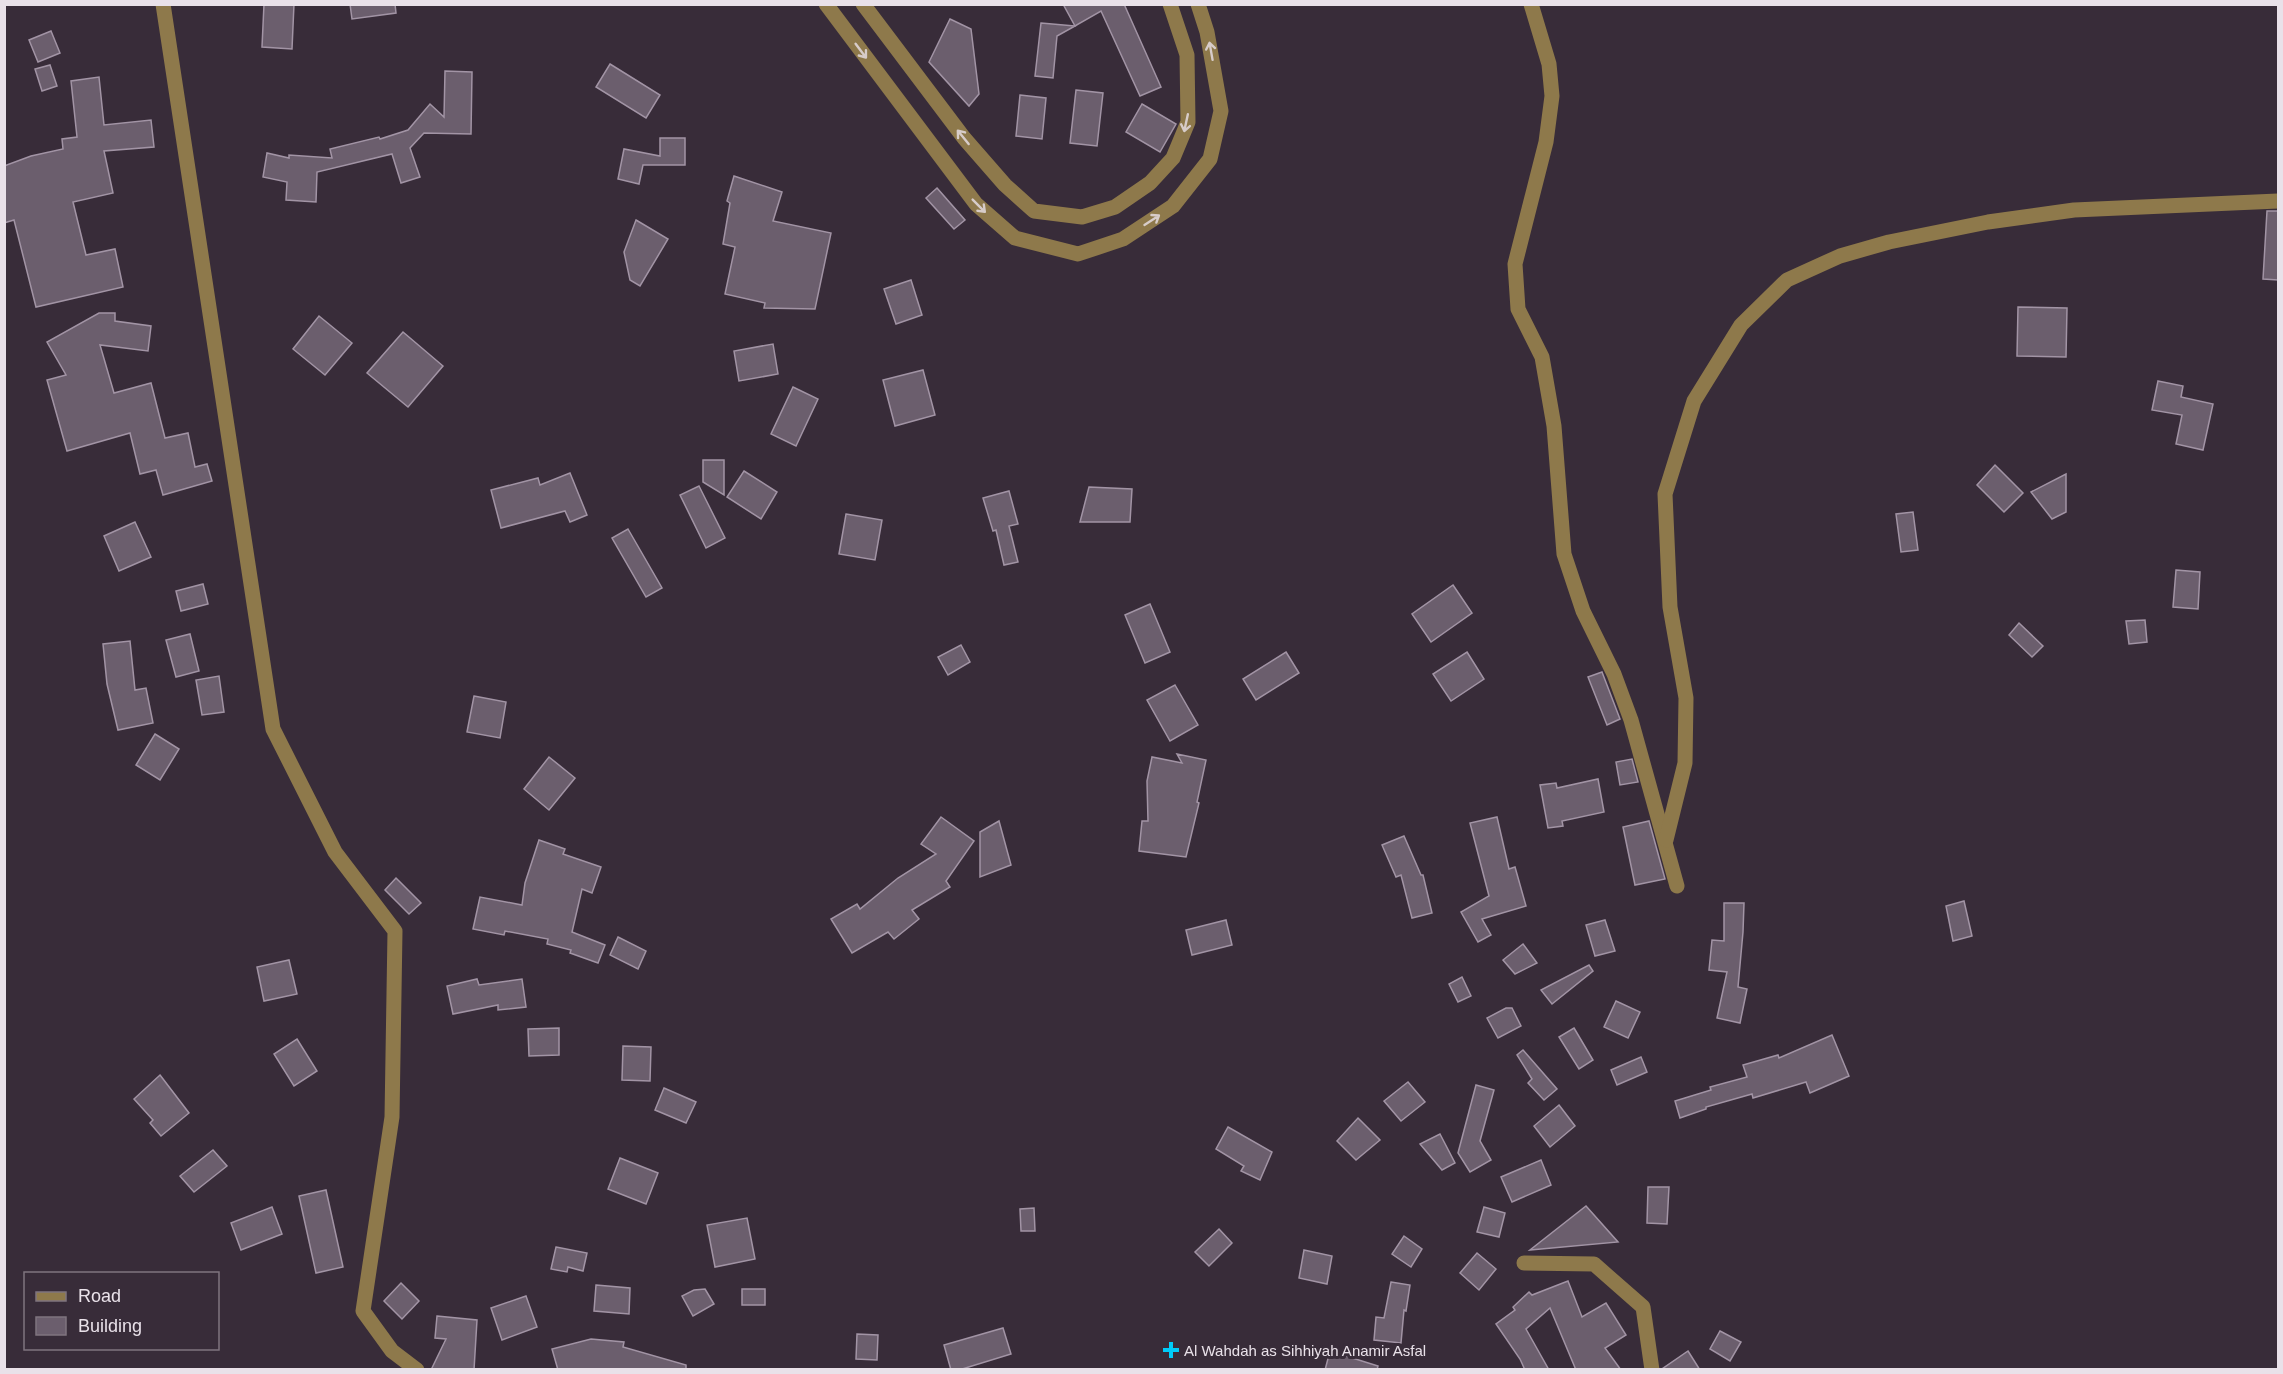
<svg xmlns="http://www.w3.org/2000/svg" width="2283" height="1374" viewBox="0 0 2283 1374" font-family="Helvetica,sans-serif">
  <rect width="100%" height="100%" fill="#382c39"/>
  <g fill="#6b5e6d" stroke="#a294a5" stroke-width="1.5">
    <path d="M264,4H294L292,49L262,47Z"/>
    <path d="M350,4H395L396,13L352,19Z"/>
    <path d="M1063,4H1124L1161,87L1140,96L1101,11L1075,26Z"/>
    <path d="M950,19L971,29L979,94L969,106L929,62Z"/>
    <path d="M1041,23L1075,26L1057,36L1053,78L1035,76Z"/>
    <path d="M51,31L60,53L38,62L29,40Z"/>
    <path d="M610,64L660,95L646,118L596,87Z"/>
    <path d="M50,65L57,86L42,91L35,69Z"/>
    <path d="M445,71L472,72L471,134L424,133L410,148L420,177L401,183L392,154L317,172L316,202L286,200L287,182L263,177L267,153L289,158V155L332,158L330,149L379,137L380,139L408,130L430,104L444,117Z"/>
    <path d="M99,77L104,125L151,120L154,147L104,151L113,193L73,202L86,255L115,249L123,287L36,307L14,220L4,223V166L31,156L63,149L62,139L77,137L71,81Z"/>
    <path d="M1076,90L1103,93L1097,146L1070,143Z"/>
    <path d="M1020,95L1046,98L1042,139L1016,136Z"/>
    <path d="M1142,104L1176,124L1160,152L1126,132Z"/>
    <path d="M660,138H685V165H643L639,184L618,179L624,149L660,156Z"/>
    <path d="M734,176L782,192L773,221L831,233L815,309L764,308L765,303L725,294L735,247L723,244L730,203L727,201Z"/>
    <path d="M937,188L965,220L954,229L926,198Z"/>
    <path d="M2267,211H2278V280L2263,279Z"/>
    <path d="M636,220L668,239L640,286L630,280L624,252Z"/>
    <path d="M911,280L922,315L896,324L884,289Z"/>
    <path d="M2018,307L2067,308L2066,357L2017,356Z"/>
    <path d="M99,313H115V321L151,326L148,351L100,345L114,393L151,383L165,438L188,433L195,467L207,464L212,481L163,495L156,470L140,474L130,433L67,451L47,380L66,375L47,342Z"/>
    <path d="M319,316L352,343L325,375L293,349Z"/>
    <path d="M403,332L443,366L408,407L367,373Z"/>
    <path d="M773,344L778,374L739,381L734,351Z"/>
    <path d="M923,370L935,415L895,426L883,380Z"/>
    <path d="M2158,381L2183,386L2181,397L2213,404L2203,450L2176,444L2182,415L2152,410Z"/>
    <path d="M793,387L818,399L796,446L771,434Z"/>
    <path d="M703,460H724V495L703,482Z"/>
    <path d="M1995,465L2023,493L2004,512L1977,485Z"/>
    <path d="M744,471L777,492L761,519L727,497Z"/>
    <path d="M570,473L587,515L570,522L565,511L501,528L491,490L538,478L540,485Z"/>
    <path d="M2066,474V512L2052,519L2031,492Z"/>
    <path d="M699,486L725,538L706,548L680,495Z"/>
    <path d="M1089,487L1132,489L1130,522H1080Z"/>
    <path d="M1009,491L1018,524L1009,526L1018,562L1004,565L996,530L993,531L983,498Z"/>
    <path d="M1913,512L1918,550L1901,552L1896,514Z"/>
    <path d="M846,514L882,520L875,560L839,554Z"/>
    <path d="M135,522L151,557L119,571L104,536Z"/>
    <path d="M628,529L662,588L646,597L612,538Z"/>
    <path d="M2176,570L2200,572L2198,609L2173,607Z"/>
    <path d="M203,584L208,604L181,611L176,591Z"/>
    <path d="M1453,585L1472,613L1431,642L1412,614Z"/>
    <path d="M1150,604L1170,652L1145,663L1125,615Z"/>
    <path d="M2145,620L2147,642L2129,644L2126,621Z"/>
    <path d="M2019,623L2043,646L2032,657L2009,635Z"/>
    <path d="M190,634L199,671L176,677L166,640Z"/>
    <path d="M130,641L135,690L146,688L153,723L118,730L107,684L103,644Z"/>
    <path d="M961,645L970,662L948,675L938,657Z"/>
    <path d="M1286,652L1299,673L1256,700L1243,679Z"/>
    <path d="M1467,652L1484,679L1451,701L1433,674Z"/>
    <path d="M1602,672L1620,719L1607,725L1588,677Z"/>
    <path d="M219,676L224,712L202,715L196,680Z"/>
    <path d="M1175,685L1198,725L1170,741L1147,700Z"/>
    <path d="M474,696L506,702L500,738L467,732Z"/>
    <path d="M155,734L179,749L160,780L136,765Z"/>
    <path d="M1177,754L1206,760L1197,802L1199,803L1186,857L1139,851L1142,821H1148L1147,781L1152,757L1182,763Z"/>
    <path d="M549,757L575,778L549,810L524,789Z"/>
    <path d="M1632,759L1638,782L1620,785L1616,762Z"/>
    <path d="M1598,779L1604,812L1562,821L1563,826L1548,828L1540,785L1556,783L1557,788Z"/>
    <path d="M941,817L974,841L946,881L950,887L912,910L919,919L894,939L888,932L852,953L831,919L857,904L860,909L898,878L936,854L921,844Z"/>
    <path d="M1497,817L1509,869L1515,867L1526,906L1482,919L1491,935L1478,942L1461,912L1489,896L1470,823Z"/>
    <path d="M999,821L1011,865L980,877V832Z"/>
    <path d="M1649,821L1665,879L1635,885L1623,827Z"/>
    <path d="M1404,836L1421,875H1423L1432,913L1412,918L1401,875L1396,877L1382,845Z"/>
    <path d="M539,840L565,849L563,854L601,867L592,893L582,889L572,932L605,945L598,963L570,953L571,950L547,944L548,939L505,931L504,935L473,929L480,897L522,905L525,883Z"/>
    <path d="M396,878L421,903L409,914L385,890Z"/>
    <path d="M1964,901L1972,936L1953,941L1946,906Z"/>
    <path d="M1724,903H1744L1743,932L1738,987L1747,989L1740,1023L1717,1018L1727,972L1709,970L1712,940L1724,941Z"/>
    <path d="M1226,920L1232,945L1192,955L1186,930Z"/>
    <path d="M1605,920L1615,951L1595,956L1586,925Z"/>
    <path d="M618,937L646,951L638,969L610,955Z"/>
    <path d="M1523,944L1537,963L1515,974L1503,960Z"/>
    <path d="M289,960L297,994L264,1001L257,967Z"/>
    <path d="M1589,965L1593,971L1552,1004L1541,990Z"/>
    <path d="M1462,977L1471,996L1458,1002L1449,984Z"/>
    <path d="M477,979L479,985L522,979L526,1007L498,1010V1005L453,1014L447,986Z"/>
    <path d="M1616,1001L1640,1012L1628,1038L1604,1027Z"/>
    <path d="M1506,1008H1512L1521,1026L1498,1038L1487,1018Z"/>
    <path d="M559,1028V1055L529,1056L528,1029Z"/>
    <path d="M1574,1028L1593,1060L1579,1069L1559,1037Z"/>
    <path d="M1832,1035L1849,1076L1810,1093L1806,1082L1753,1098L1752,1094L1706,1107V1109L1680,1118L1675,1101L1711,1090L1710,1087L1747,1077L1743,1065L1778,1055L1779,1058Z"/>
    <path d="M297,1039L317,1071L294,1086L274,1054Z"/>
    <path d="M623,1046L651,1047L650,1081L622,1080Z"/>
    <path d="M1523,1050L1557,1089L1544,1100L1528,1083L1532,1079L1517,1055Z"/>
    <path d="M1641,1057L1647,1072L1617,1085L1611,1070Z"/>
    <path d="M160,1075L189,1113L161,1136L150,1123L153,1120L134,1099Z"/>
    <path d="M1408,1082L1425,1102L1401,1121L1384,1101Z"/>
    <path d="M1476,1085L1494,1090L1480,1141L1491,1160L1470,1172L1458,1153Z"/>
    <path d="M664,1088L696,1102L686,1123L655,1110Z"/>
    <path d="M1559,1105L1575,1126L1550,1147L1534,1126Z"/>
    <path d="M1358,1118L1380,1140L1356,1160L1337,1141Z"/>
    <path d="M1228,1127L1272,1152L1260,1180L1241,1171L1244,1166L1216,1149Z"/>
    <path d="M1440,1134L1455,1163L1442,1170L1420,1144Z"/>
    <path d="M213,1150L227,1166L194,1192L180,1176Z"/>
    <path d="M620,1158L658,1173L646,1204L608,1189Z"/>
    <path d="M1541,1160L1551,1185L1512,1202L1501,1177Z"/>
    <path d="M1648,1187H1669L1667,1224L1647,1223Z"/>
    <path d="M326,1190L343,1267L316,1273L299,1196Z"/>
    <path d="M1586,1206L1618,1242L1530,1250Z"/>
    <path d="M272,1207L282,1234L241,1250L231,1223Z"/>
    <path d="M1484,1207L1505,1213L1499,1237L1477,1232Z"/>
    <path d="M1034,1208L1035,1231H1021L1020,1209Z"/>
    <path d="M747,1218L755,1259L715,1267L707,1225Z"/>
    <path d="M1219,1229L1232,1243L1209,1266L1195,1252Z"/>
    <path d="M1404,1236L1422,1249L1411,1267L1392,1254Z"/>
    <path d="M556,1247L587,1253L583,1271L568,1267L567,1272L551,1269Z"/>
    <path d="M1304,1250L1332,1256L1327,1284L1299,1278Z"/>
    <path d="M1477,1253L1496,1269L1479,1290L1460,1273Z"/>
    <path d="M1568,1281L1582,1317L1606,1303L1626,1335L1605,1348L1621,1370H1576L1550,1308L1526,1329L1549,1370H1525L1520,1359L1496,1324L1515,1310L1513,1307L1529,1292L1532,1295Z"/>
    <path d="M1391,1282L1410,1285L1406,1311L1404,1310L1401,1343L1374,1340L1376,1317L1384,1318Z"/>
    <path d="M401,1283L419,1301L402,1319L384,1301Z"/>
    <path d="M596,1285L630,1288L629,1314L594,1311Z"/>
    <path d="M705,1289L714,1304L693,1316L682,1296L694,1290Z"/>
    <rect x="742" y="1289" width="23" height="16"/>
    <path d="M526,1296L537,1327L502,1340L491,1308Z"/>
    <path d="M437,1316L477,1320L474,1370H431L446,1339L435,1338Z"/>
    <path d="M1003,1328L1011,1354L959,1370H951L944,1345Z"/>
    <path d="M1720,1331L1741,1342L1730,1361L1710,1349Z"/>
    <path d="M857,1334L878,1335L877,1360L856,1359Z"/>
    <path d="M591,1339L624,1342L623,1347L686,1365V1370H558L552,1349Z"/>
    <path d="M1330,1351L1378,1366L1377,1370H1325Z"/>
    <path d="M1688,1351L1700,1370H1662V1369Z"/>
  </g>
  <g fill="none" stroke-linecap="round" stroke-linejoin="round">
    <g stroke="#8e794b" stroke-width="15">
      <path d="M163,4L273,729L335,852L395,931L392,1117L363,1311L392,1351L417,1370"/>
      <path d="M826,4L976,204L1015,238L1078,254L1123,239L1173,206L1210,159L1221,111L1207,32L1198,4"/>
      <path d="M863,4L964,138L1005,185L1034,211L1082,217L1115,207L1150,183L1173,158L1188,122L1187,55L1170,4"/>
      <path d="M1531,4L1549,64L1552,96L1546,142L1515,264L1518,309L1542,357L1554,426L1564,554L1583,611L1614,674L1631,720L1677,886"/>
      <path d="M1666,840L1685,763L1686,698L1670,607L1665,494L1694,401L1741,325L1787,280L1840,256L1889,242L1988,222L2074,210L2278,201"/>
      <path d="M1524,1263L1594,1264L1643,1307L1652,1370"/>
    </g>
  </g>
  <defs><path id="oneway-shaft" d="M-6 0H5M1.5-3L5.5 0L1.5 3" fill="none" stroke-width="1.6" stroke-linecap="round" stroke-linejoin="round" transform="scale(1.5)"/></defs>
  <g stroke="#d7ccc9">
    <use href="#oneway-shaft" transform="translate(861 51) rotate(53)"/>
    <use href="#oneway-shaft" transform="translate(1211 51) rotate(-100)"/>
    <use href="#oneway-shaft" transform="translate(1186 123) rotate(102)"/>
    <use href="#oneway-shaft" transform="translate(963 137) rotate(-129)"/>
    <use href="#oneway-shaft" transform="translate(979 206) rotate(45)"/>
    <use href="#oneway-shaft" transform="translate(1152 220) rotate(-33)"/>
  </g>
  <path fill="#00cbf8" stroke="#382c39" stroke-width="2" d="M1168 1341h6v6h6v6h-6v6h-6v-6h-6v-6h6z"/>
  <g text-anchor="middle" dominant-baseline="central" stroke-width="6" stroke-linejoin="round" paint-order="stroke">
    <g font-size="15" fill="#e9e1e9" stroke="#382c39" text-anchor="start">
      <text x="1184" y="1350">Al Wahdah as Sihhiyah Anamir Asfal</text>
    </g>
  </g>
  <rect width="2283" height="1374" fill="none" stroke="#e9e1e9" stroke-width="12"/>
  <rect x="24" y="1272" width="195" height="78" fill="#382c39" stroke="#7f747f" stroke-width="1.5"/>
  <rect x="36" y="1292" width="30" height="9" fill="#8e794b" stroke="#7f747f" stroke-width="1.5"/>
  <text x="78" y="1302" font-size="18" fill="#e9e1e9">Road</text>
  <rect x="36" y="1317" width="30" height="18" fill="#6b5e6d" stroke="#7f747f" stroke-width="1.5"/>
  <text x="78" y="1332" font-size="18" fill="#e9e1e9">Building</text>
</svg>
